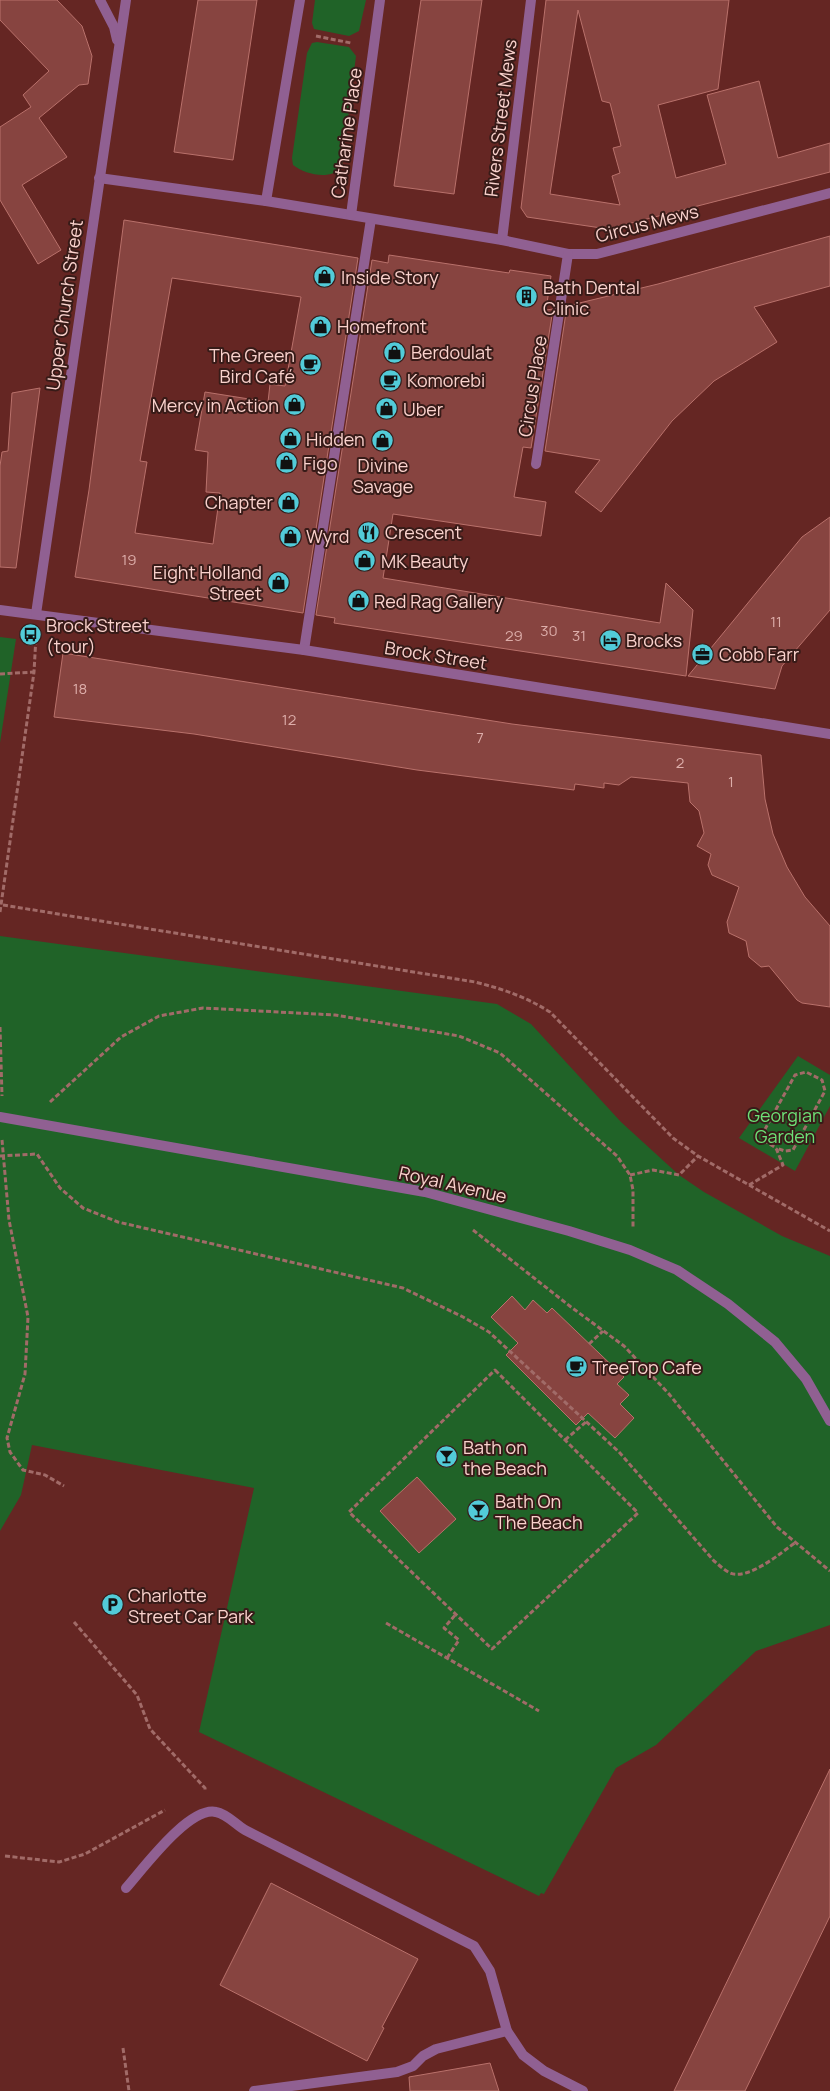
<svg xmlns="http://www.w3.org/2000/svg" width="830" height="2091" viewBox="0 0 830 2091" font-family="Manrope,sans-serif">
  <rect width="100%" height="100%" fill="#652623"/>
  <g fill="#206328">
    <path d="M315,0H366L359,31L349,36L314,29L312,23Z"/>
    <path d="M317,42L349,47L356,56L342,166C332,181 306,175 293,165L292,158L307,53L312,43Z"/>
    <path d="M0,637L16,639L0,743Z"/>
    <path d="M0,936L497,1004L531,1024L621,1122L679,1175L704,1192L782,1236L830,1256V1625L756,1651L656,1745L616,1768L544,1894L541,1893L539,1896L199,1732L254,1488L32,1445L21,1495L0,1531Z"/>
    <path d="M798,1056L830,1075V1106L795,1171L739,1138Z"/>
  </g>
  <g fill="#874440" stroke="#b9716b" fill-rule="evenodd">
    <path d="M0,0H57L82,26L92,56L88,84L79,85L39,118L67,157L22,185L61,250L38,264L0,200V127L31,107L23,95L49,71L0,20Z"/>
    <path d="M198,0H257L233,160L174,152Z"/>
    <path d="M421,0H482L454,194L394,186Z"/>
    <path d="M546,0H729L718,89L658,105L676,178L726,164L707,95L759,81L778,158L830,143V172L608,229L527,217L521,208ZM578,10L602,101L610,103L621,146L613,148L620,173L612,176L620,205L550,194Z"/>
    <path d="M124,220L358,258L303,613L75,577L89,490ZM172,278L301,297L285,386L270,384L268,402L205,392L195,450L208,452L206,492L220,493L213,544L135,533L147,462L140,461Z"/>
    <path d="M830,236V286L754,307L777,342L714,381L672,421L601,512L575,492L600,460L545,451L567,306L658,284Z"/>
    <path d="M389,255L509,273L510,270L551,276L546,310L553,309L531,448L523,447L514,497L546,502L541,536L393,514L383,578L660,623L666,583L693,610L686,676L334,623L335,618L316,615L372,260L388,263Z"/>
    <path d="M40,388L16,568L0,567V466L2,452L8,451L12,393Z"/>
    <path d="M830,517V610L782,666L775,689L688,676L802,537Z"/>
    <path d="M63,653L512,724L761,755L765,799L773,834L787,867L805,897L830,926V1007L802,1003L797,1000L769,966L761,967L749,957L746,941L729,933L727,922L739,887L712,875L708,865L711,854L697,846L704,833L699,811L690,802L688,783L631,777L619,785L604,783V788L575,784L574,790L417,770L194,734L54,717Z"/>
    <path d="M512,1296L525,1310L533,1300L547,1313L552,1308L624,1377L617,1384L629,1395L620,1404L634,1418L615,1438L588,1413L576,1425L506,1355L518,1343L491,1317Z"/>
    <path d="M417,1477L456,1519L419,1553L380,1511Z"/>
    <path d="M830,1769V1916L745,2091H674Z"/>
    <path d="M271,1883L418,1959L382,2027L384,2028L367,2061L220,1985Z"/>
    <path d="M490,2063L499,2091H410L409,2077Z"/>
  </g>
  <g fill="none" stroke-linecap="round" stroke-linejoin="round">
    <g stroke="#a16b68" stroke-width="3" stroke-dasharray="5 2.5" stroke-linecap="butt">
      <path d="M316,36L351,43"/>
      <path d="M0,674L34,672"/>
      <path d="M3,905L475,982C503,989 526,997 550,1012L673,1138L698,1156L830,1231"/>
      <path d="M0,912L34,672L36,637"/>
      <path d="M0,1027L2,1096"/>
      <path d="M50,1102L121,1037L159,1016L203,1008L335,1015L459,1036L500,1053L617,1156L630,1175L633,1190V1227"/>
      <path d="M2,1140L9,1220L28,1317L25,1374L7,1438L10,1452L23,1470L45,1475L64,1486"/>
      <path d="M0,1156L37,1154L60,1188L83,1208L118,1222L403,1288L463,1317L489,1332L619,1452L714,1561C719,1565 724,1570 730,1573C748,1581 782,1552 796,1542"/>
      <path d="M630,1175L653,1170L679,1175L698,1156"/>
      <path d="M749,1185L783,1165L776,1148L765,1141L764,1131L795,1075L806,1072L822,1080L825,1091L793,1150L785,1151L776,1148"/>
      <path d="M473,1230L571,1307L624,1346L669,1394L777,1527L830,1571"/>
      <path d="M589,1344L603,1331"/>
      <path d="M495,1370L638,1513L492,1649L349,1512Z"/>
      <path d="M565,1440L587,1421"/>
      <path d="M74,1622L137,1695L150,1729L205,1788V1792"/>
      <path d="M386,1623L539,1711"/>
      <path d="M447,1658L459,1640L444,1628L456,1614"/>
      <path d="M5,1856L59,1862L85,1854L165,1810"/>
      <path d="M123,2048L129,2091"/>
    </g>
    <g stroke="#906092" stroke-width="10">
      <path d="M126,1888C143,1869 189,1806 216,1812C227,1814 235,1824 245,1830L474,1946L490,1971L507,2031L523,2055L544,2071L583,2091"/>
      <path d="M254,2091L397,2072L413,2066L423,2056L436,2049L507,2031"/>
    </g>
    <path stroke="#906092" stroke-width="10" d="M304,650L371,219"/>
    <g stroke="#906092" stroke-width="10">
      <path d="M100,0L114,27L117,40"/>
      <path d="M99,178L266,201L502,240L568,254H597L830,193"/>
      <path d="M266,201L300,0"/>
      <path d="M351,215L380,0"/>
      <path d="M502,240L531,0"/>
      <path d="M536,464L568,254"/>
      <path d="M0,610L304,650L830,734"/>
      <path d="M36,614L126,0"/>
      <path d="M0,1117L425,1192L569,1231L630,1250L677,1270L728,1304L775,1342L806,1379L830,1421"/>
    </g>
  </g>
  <defs>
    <symbol id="shop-disc" viewBox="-11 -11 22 22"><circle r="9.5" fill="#52cbd8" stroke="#371b18"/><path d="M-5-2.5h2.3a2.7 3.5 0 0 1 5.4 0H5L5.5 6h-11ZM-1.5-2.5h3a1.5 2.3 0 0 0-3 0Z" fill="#111"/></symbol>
    <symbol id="building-disc" viewBox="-11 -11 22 22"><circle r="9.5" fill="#52cbd8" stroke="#371b18"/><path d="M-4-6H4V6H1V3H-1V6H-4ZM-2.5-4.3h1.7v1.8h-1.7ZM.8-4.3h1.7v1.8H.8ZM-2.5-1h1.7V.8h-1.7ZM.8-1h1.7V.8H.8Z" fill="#111"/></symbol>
    <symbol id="cafe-disc" viewBox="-11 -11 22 22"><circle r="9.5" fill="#52cbd8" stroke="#371b18"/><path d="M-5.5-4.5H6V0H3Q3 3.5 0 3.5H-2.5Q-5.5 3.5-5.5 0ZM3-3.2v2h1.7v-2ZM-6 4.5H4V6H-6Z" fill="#111"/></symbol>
    <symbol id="restaurant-disc" viewBox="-11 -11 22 22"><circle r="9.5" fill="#52cbd8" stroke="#371b18"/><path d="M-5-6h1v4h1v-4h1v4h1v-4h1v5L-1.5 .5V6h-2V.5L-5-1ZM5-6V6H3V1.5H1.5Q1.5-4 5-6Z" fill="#111"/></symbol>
    <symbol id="bus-disc" viewBox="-11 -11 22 22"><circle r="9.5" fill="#52cbd8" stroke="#371b18"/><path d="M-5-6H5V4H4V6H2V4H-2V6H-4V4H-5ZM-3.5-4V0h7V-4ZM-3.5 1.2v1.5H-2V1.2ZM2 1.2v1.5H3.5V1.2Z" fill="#111"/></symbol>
    <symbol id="hotel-disc" viewBox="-11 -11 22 22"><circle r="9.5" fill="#52cbd8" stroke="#371b18"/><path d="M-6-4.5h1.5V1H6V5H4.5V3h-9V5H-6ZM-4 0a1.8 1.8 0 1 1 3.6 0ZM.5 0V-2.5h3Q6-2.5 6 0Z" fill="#111"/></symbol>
    <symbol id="office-disc" viewBox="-11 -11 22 22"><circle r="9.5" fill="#52cbd8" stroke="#371b18"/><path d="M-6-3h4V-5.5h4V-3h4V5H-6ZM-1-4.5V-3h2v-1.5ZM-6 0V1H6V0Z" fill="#111"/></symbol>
    <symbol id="bar-disc" viewBox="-11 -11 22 22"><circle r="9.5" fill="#52cbd8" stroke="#371b18"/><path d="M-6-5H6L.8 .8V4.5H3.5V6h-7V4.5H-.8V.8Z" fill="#111"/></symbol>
    <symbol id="parking-disc" viewBox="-11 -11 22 22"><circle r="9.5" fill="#52cbd8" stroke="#371b18"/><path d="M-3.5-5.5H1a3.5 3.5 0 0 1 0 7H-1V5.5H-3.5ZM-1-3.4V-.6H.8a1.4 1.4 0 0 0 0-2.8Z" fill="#111"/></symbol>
  </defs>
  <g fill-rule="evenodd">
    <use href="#shop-disc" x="312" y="264" width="25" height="25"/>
    <use href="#building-disc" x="514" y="284" width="25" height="25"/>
    <use href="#shop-disc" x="308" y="314" width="25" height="25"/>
    <use href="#shop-disc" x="382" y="340" width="25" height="25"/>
    <use href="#cafe-disc" x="298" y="352" width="25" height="25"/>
    <use href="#cafe-disc" x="378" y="368" width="25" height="25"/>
    <use href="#shop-disc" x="282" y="392" width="25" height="25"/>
    <use href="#shop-disc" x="374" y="396" width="25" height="25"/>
    <use href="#shop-disc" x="278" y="426" width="25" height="25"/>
    <use href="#shop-disc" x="370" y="428" width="25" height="25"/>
    <use href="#shop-disc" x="274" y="450" width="25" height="25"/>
    <use href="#shop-disc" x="276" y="490" width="25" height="25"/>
    <use href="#restaurant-disc" x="356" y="520" width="25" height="25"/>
    <use href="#shop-disc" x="278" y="524" width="25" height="25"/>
    <use href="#shop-disc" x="352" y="548" width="25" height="25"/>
    <use href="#shop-disc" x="266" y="570" width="25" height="25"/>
    <use href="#shop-disc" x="346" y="588" width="25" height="25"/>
    <use href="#bus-disc" x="18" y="622" width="25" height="25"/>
    <use href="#hotel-disc" x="598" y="628" width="25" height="25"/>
    <use href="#office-disc" x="690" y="642" width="25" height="25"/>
    <use href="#cafe-disc" x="564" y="1354" width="25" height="25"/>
    <use href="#bar-disc" x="434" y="1444" width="25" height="25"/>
    <use href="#bar-disc" x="466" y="1498" width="25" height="25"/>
    <use href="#parking-disc" x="100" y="1592" width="25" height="25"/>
  </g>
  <g text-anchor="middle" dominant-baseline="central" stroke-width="4" stroke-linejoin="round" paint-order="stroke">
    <g font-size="15" fill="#ddaeaa">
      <text x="129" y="559">19</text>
      <text x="776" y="621">11</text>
      <text x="549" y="630">30</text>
      <text x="514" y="635">29</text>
      <text x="579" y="635">31</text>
      <text x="80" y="688">18</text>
      <text x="289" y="719">12</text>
      <text x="480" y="737">7</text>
      <text x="680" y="762">2</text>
      <text x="731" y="781">1</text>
    </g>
    <g font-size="18" fill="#fad2cd" stroke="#371b18">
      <text transform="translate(500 118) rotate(-83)">Rivers Street Mews</text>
      <text transform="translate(346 133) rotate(-82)">Catharine Place</text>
      <text transform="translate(647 223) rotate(-14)">Circus Mews</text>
      <text transform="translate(64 305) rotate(-82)">Upper Church Street</text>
      <text transform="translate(532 386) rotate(-81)">Circus Place</text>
      <text transform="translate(436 655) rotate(9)">Brock Street</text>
      <text transform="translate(453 1184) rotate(13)">Royal Avenue</text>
    </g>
    <g font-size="18" fill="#fad2cd" stroke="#371b18" text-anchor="start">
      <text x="341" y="277">Inside Story</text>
      <text x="543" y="287">Bath Dental<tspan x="543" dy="21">Clinic</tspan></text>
      <text x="337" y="326">Homefront</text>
      <text x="411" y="352">Berdoulat</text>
      <text x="295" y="355" text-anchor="end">The Green<tspan x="295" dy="21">Bird Café</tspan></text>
      <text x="407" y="380">Komorebi</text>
      <text x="279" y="405" text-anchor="end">Mercy in Action</text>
      <text x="403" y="409">Uber</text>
      <text x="306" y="439">Hidden</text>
      <text x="303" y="463">Figo</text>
      <text x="383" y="465" text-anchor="middle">Divine<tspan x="383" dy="21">Savage</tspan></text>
      <text x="273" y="502" text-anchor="end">Chapter</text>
      <text x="385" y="532">Crescent</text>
      <text x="306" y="536">Wyrd</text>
      <text x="381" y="561">MK Beauty</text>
      <text x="262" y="572" text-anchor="end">Eight Holland<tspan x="262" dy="21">Street</tspan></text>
      <text x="374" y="601">Red Rag Gallery</text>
      <text x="46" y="625">Brock Street<tspan x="46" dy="21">(tour)</tspan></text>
      <text x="626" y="640">Brocks</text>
      <text x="719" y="654">Cobb Farr</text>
      <text x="592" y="1367">TreeTop Cafe</text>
      <text x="463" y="1447">Bath on<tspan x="463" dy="21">the Beach</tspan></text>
      <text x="495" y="1501">Bath On<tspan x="495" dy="21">The Beach</tspan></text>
      <text x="128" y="1595">Charlotte<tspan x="128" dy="21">Street Car Park</tspan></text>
    </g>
    <g font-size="18" fill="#6de076" stroke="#371b18">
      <text x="785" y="1115">Georgian<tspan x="785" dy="21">Garden</tspan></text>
    </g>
  </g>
</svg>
